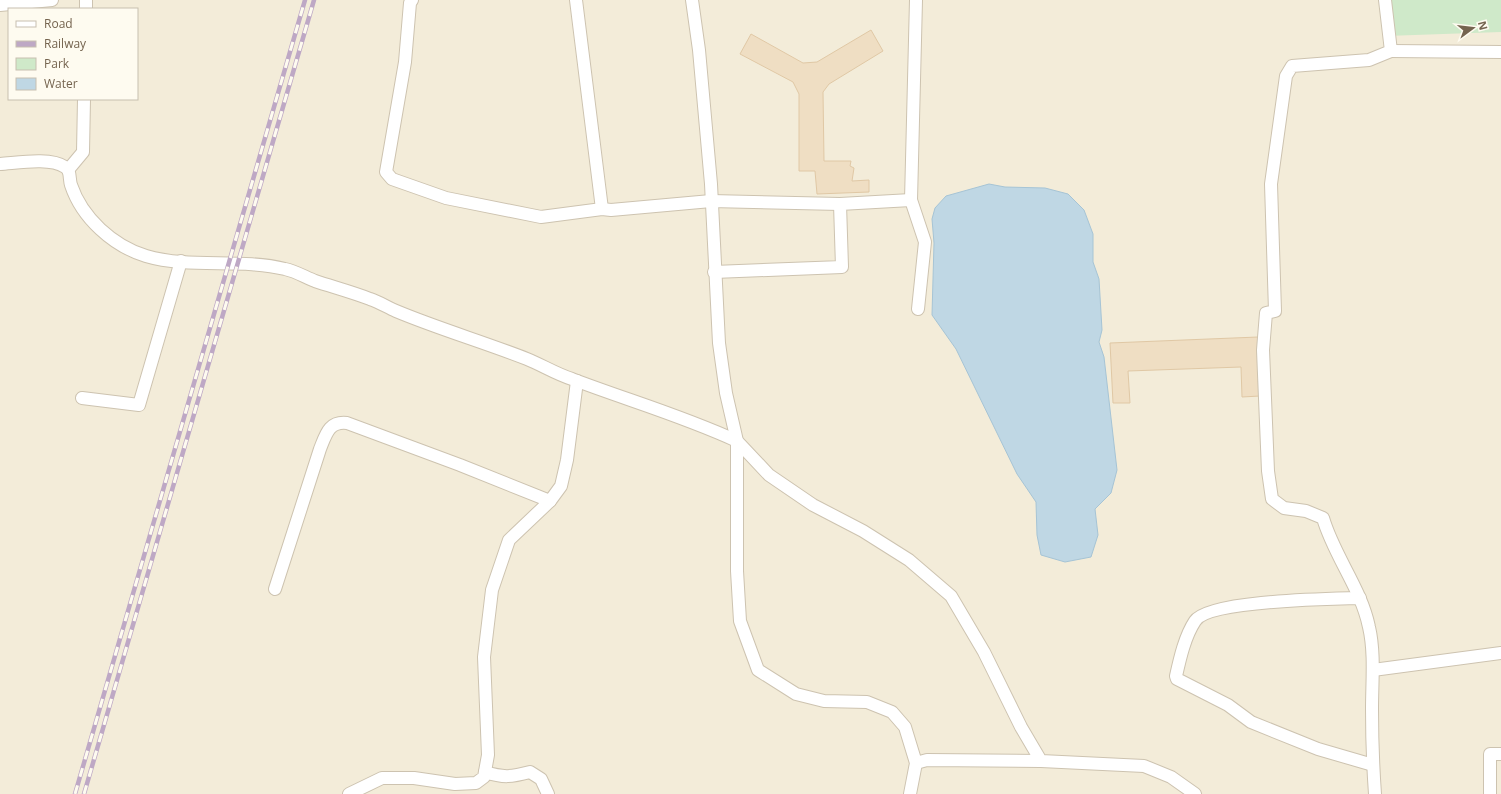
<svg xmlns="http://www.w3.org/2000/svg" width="1501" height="794" viewBox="0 0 1501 794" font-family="'Open Sans',sans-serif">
  <rect width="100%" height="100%" fill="#fbf8ea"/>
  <path fill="#f3ecd9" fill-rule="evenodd" d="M0,0H1501V794H0ZM9,9H137V99H9Z"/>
  <path fill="#cfe9c9" d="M1386,0H1501V32L1386,36Z"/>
  <path fill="#bfd7e4" stroke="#a6c4d5" d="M989,184L1005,187L1045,188L1068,194L1084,210L1093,234V262L1099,279L1102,330L1099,342L1104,357L1117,470L1111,493L1095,509L1098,535L1091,557L1065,562L1041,555L1037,535L1036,502L1017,474L956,349L932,315L934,243L932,219L935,208L946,196Z"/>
  <g fill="#efdec3" stroke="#e0c8a5">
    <path d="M871,30L883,51L829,84L823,92L824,161H851L850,166L854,168L852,181L869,180V192L817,194L815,171H799V94L793,82L740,54L751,34L803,63L817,62Z"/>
    <path d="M1258,337L1260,396L1242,397L1241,367L1128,371L1130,403H1113L1110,343Z"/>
  </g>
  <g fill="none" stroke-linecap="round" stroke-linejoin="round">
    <defs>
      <g id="minor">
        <path d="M412,0L410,3L405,62L386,172L392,179L446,198L541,217L602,209L611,210L711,201L840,204"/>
        <path d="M576,0L602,209"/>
        <path d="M692,0L699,50L711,184L719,343L726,393L737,441L769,475L813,505L863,531L909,560L951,596L984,652L1021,727L1041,761L1144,766L1171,777L1195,794"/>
        <path d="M916,0L911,200L925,242L918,309"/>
        <path d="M0,5L52,0"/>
        <path d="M86,9V0"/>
        <path d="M1391,51L1501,52"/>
        <path d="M0,164C17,163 50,157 65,167C71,170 69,179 71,185C82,218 113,246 146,256C190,269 240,258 285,269C295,271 305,277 315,281C333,287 352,292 370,299C379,302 387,307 396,311C439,329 484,342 527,359C542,365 556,374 572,379C627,400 683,416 737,441V571L740,621L758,670L796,694L824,701L867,702L892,712L905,727L916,763L910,794"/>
        <path d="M68,170L83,152L84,99"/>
        <path d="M714,272L842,267L840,204L911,200"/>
        <path d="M82,398L139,405L181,261"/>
        <path d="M275,589L320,449C326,434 329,421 347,423L460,465L550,501"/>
        <path d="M1360,598C1332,599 1209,600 1195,621C1185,636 1180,658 1176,676L1177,679L1228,705L1251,722L1318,749L1373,765"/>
        <path d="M1373,670L1501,653"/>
        <path d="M916,763L927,760L1041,761"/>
        <path d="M485,772C504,778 511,777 530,772L541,779L548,794"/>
        <path d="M349,794L382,778H414L455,784L476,783L484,777L488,755L484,657L492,590L509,540L550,501L561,486L567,460L577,381"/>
        <path d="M1375,794C1373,766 1372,737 1372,709C1372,682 1375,653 1369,627C1361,588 1334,556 1323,518L1306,511L1284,508L1272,499L1268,471L1263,350L1266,313L1275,311L1271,184L1286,76L1292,66L1369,60L1391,51L1385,0"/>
        <path d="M1490,794V754H1501"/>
      </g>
    </defs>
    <use href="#minor" stroke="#cdc3b0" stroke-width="14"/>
    <use href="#minor" stroke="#fff" stroke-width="12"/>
    <defs>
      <g id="rail">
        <path d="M75,794L305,0"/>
        <path d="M84,794L314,0"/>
      </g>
    </defs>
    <use href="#rail" stroke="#bea8c5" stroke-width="4.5"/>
    <use href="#rail" stroke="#fefbf0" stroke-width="3" stroke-dasharray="9" stroke-linecap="butt"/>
  </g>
  <rect x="8" y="8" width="130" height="92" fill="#fefbf0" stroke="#c7bfb0"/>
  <rect x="16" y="21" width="20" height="6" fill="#ffffff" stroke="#c7bfb0"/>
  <text x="44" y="28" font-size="12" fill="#75644f">Road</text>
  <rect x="16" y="41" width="20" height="6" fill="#bea8c5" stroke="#c7bfb0"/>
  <text x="44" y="48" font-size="12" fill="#75644f">Railway</text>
  <rect x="16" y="58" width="20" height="12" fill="#cfe9c9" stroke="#c7bfb0"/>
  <text x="44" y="68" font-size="12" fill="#75644f">Park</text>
  <rect x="16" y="78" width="20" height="12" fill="#bfd7e4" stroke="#c7bfb0"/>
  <text x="44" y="88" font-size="12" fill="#75644f">Water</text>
  <g transform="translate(1473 28) rotate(75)" stroke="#fefbf0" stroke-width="3" paint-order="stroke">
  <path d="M0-3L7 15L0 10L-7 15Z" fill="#75644f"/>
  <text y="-6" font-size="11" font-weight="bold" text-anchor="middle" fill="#75644f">N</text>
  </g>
</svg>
